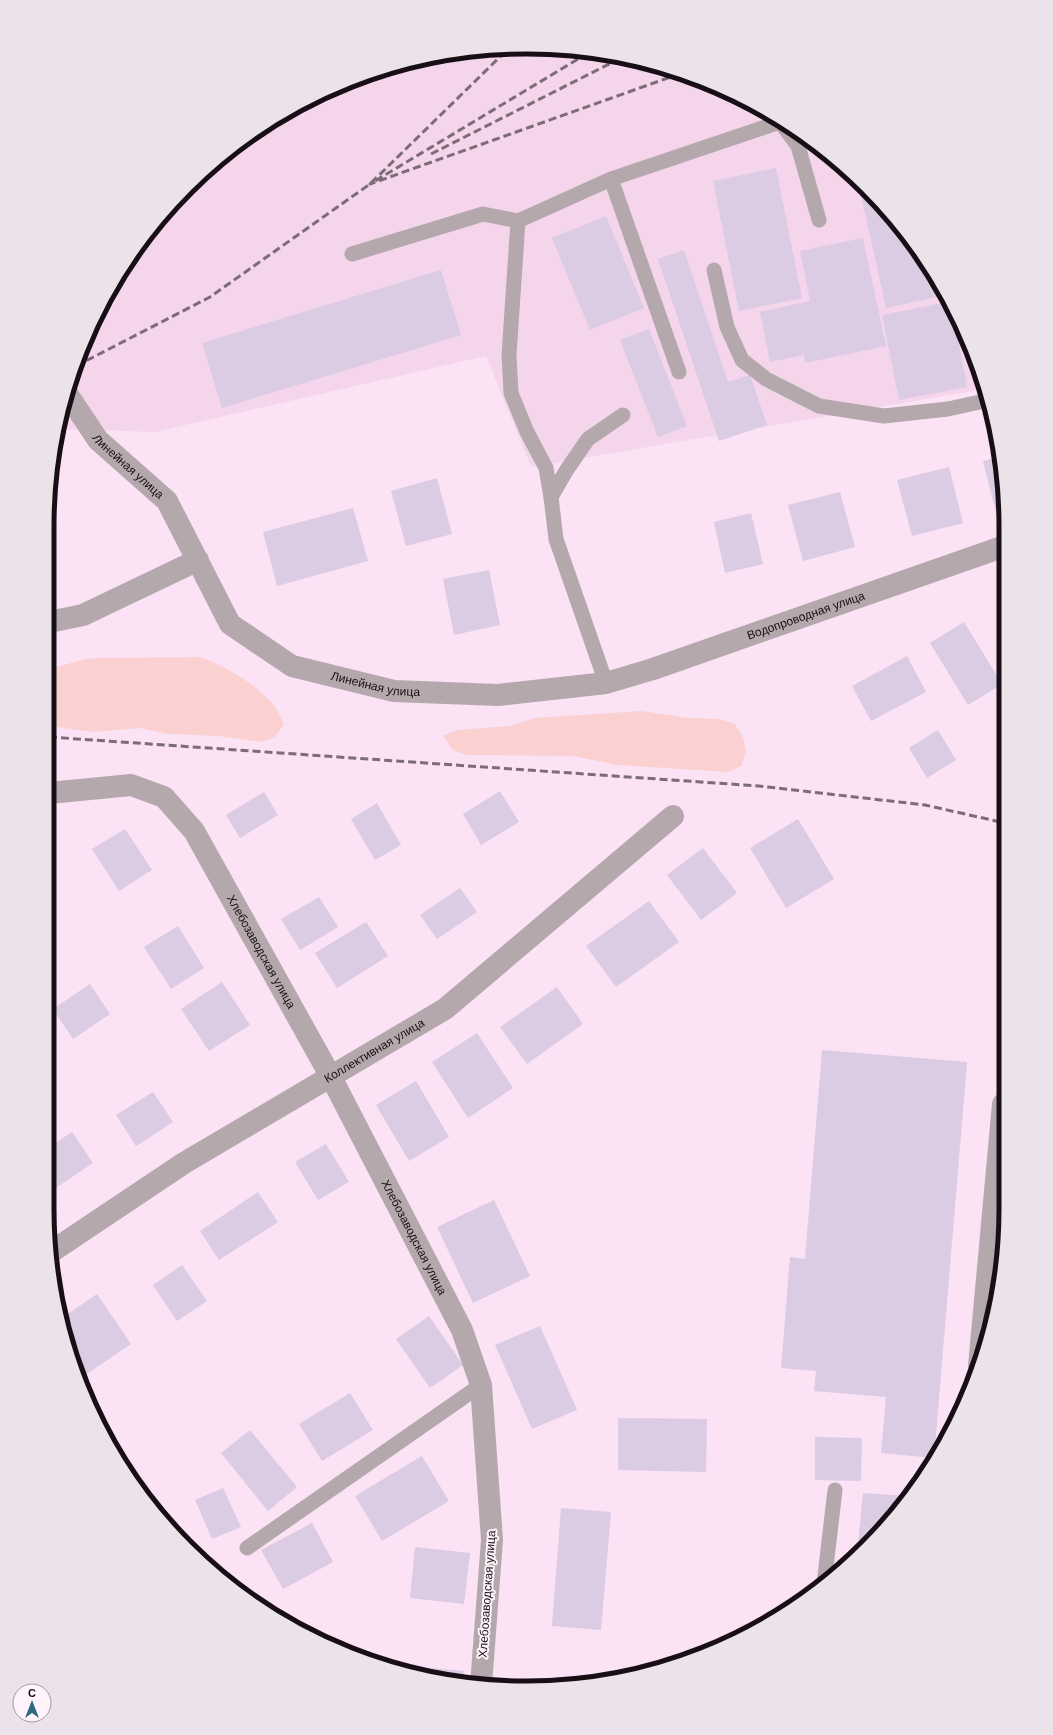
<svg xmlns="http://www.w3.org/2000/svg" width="1053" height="1735" viewBox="0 0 1053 1735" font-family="'DM Sans',sans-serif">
  <rect width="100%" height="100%" fill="#fbe2f5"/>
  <path fill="#f5d5ec" d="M527,47L620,56L710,84L793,128L887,210L942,287L984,389L531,467L486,356L155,432L61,429L73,372L128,260L188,187L260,128L343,83L433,56Z"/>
  <g fill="#fbd0d0">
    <path d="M200,657C227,667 257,684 275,707C279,712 281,718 284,724L275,737L262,742L218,736L169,734L140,728L94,732L49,726V669L86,659L101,658Z"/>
    <path d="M641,711L688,718L720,719L735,724L743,737L746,751L741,766L728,772L618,765L573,756L467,755L453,750L443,736L457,730L509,726L535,718Z"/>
  </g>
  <g fill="#dbcbe3">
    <path d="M776,168L802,298L739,311L713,181Z"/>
    <path d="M859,186L887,210L942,287L945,295L886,308Z"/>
    <path d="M606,216L644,308L590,330L552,238Z"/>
    <path d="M863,238L886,346L805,363L804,355L770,362L760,312L810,301L800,251Z"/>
    <path d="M684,250L728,382L750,375L767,425L719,441L658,259Z"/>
    <path d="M441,270L461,335L222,408L202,343Z"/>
    <path d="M948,302L954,315L967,387L899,400L882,315Z"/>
    <path d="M649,329L687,426L658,437L620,340Z"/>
    <path d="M999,457L1005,495V515L997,517L983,461Z"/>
    <path d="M949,467L963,523L912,536L897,480Z"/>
    <path d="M437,478L452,534L406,546L391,491Z"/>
    <path d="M840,492L855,547L803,561L788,505Z"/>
    <path d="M353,508L368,561L277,586L263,532Z"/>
    <path d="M751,513L763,564L725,573L714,522Z"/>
    <path d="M489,570L500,625L454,635L443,579Z"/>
    <path d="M964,622L1002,684L968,705L930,643Z"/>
    <path d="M907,656L926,692L871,721L852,686Z"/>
    <path d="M938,730L956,760L927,778L909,748Z"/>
    <path d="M500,791L519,822L481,845L463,814Z"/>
    <path d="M264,792L278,815L240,838L226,815Z"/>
    <path d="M377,803L401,845L375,860L351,819Z"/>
    <path d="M798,819L834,879L786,908L750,848Z"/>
    <path d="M125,829L152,870L119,891L92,849Z"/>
    <path d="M703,848L737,893L701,920L667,875Z"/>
    <path d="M460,888L477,912L437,939L420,915Z"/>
    <path d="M319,897L338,927L300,950L281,919Z"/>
    <path d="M649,901L679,942L616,987L586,946Z"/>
    <path d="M366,922L388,956L337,988L315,953Z"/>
    <path d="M178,926L204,968L171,989L144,947Z"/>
    <path d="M222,982L250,1025L209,1051L181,1009Z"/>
    <path d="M90,984L110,1014L73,1039L53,1009Z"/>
    <path d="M557,987L583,1024L527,1064L500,1027Z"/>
    <path d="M477,1033L513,1088L468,1118L432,1062Z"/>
    <path d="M822,1050L967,1062L934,1458L881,1453L886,1397L814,1391L816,1371L781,1368L790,1257L805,1259Z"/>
    <path d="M416,1081L449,1137L409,1161L376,1105Z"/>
    <path d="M153,1092L173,1122L136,1146L116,1115Z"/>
    <path d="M72,1132L93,1163L51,1191V1146Z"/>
    <path d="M326,1144L349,1182L318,1200L295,1162Z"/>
    <path d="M258,1192L278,1222L219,1260L200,1231Z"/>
    <path d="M494,1200L530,1276L473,1303L437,1227Z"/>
    <path d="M182,1265L207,1301L177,1321L153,1285Z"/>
    <path d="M97,1294L131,1344L79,1379L72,1362L62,1318Z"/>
    <path d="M429,1316L463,1365L430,1388L396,1339Z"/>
    <path d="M540,1326L577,1410L532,1429L495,1345Z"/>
    <path d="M350,1393L373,1430L322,1461L299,1424Z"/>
    <path d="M618,1418L707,1419L706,1472L618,1470Z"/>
    <path d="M250,1430L297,1487L268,1511L221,1453Z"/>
    <path d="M815,1437L862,1438L861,1481L815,1480Z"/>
    <path d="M422,1456L449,1501L382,1541L355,1496Z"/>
    <path d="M223,1488L241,1527L212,1539L195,1500Z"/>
    <path d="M863,1493L908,1496L866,1547L857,1555Z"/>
    <path d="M561,1508L611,1512L601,1630L552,1626Z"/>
    <path d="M312,1523L333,1562L283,1589L261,1550Z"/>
    <path d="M415,1547L470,1553L464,1604L410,1598Z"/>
    <path d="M388,1664L464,1671L463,1684L388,1666Z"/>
  </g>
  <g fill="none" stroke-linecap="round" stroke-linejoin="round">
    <g stroke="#b5a8ac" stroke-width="15">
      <path d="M611,179L679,372"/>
      <path d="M352,254L483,214L518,221"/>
      <path d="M714,270L727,327L742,360L766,379L819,406L884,416L948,409L989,400"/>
      <path d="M551,497L566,471L588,439L623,415"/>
      <path d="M606,683L556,539L551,497L546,468L527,432L511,393L509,355L518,221L611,179L780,122L798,146L819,220"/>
      <path d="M247,1548L481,1385"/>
      <path d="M824,1584L835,1490"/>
    </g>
    <g stroke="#b5a8ac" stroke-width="22">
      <path id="s1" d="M68,395L98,440L167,501L230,624L292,666L394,691L498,695L606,683L653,669L1005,546"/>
      <path d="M49,622L83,615L198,560"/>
      <path id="s2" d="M49,793L131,785L164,797L194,831L331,1077L462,1330L481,1385L492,1540L481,1685"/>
      <path id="s3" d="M51,1252L184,1163L445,1009L673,816"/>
      <path d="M979,1366L1003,1104L1005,1103"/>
    </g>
    <g stroke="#7c6c78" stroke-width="3" stroke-dasharray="8 4" stroke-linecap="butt">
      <path d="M588,53L370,184L679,74"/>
      <path d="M431,154L623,57"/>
      <path d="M76,366L210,297L370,184L508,49"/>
      <path d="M49,737L759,786L925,805L1005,823"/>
    </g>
  </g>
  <g text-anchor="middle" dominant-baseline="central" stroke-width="4" stroke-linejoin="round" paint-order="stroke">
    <g font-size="12" fill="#170f15" stroke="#fff4fc">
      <text stroke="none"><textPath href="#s1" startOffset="94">Линейная улица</textPath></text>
      <text stroke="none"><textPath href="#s1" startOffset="888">Водопроводная улица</textPath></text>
      <text stroke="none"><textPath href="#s1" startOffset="445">Линейная улица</textPath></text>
      <text stroke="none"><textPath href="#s2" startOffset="301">Хлебозаводская улица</textPath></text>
      <text stroke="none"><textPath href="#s3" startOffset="381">Коллективная улица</textPath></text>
      <text stroke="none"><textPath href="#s2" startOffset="625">Хлебозаводская улица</textPath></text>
      <text transform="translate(487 1594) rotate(-86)">Хлебозаводская улица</text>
    </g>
  </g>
  <path d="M0 0H1053V1735H0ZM526 54H527A472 472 0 0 1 999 526V1209A472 472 0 0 1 527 1681H526A472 472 0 0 1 54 1209V526A472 472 0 0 1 526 54Z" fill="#ece2ea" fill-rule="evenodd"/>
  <path fill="none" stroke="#170f15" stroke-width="5" d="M526 54H527A472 472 0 0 1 999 526V1209A472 472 0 0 1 527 1681H526A472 472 0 0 1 54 1209V526A472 472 0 0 1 526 54Z"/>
  <g transform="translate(32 1703)"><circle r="19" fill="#fff4fc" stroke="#a298a0"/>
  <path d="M0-3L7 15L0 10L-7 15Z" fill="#306982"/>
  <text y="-6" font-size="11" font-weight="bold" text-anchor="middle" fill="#170f15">С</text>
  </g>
</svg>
